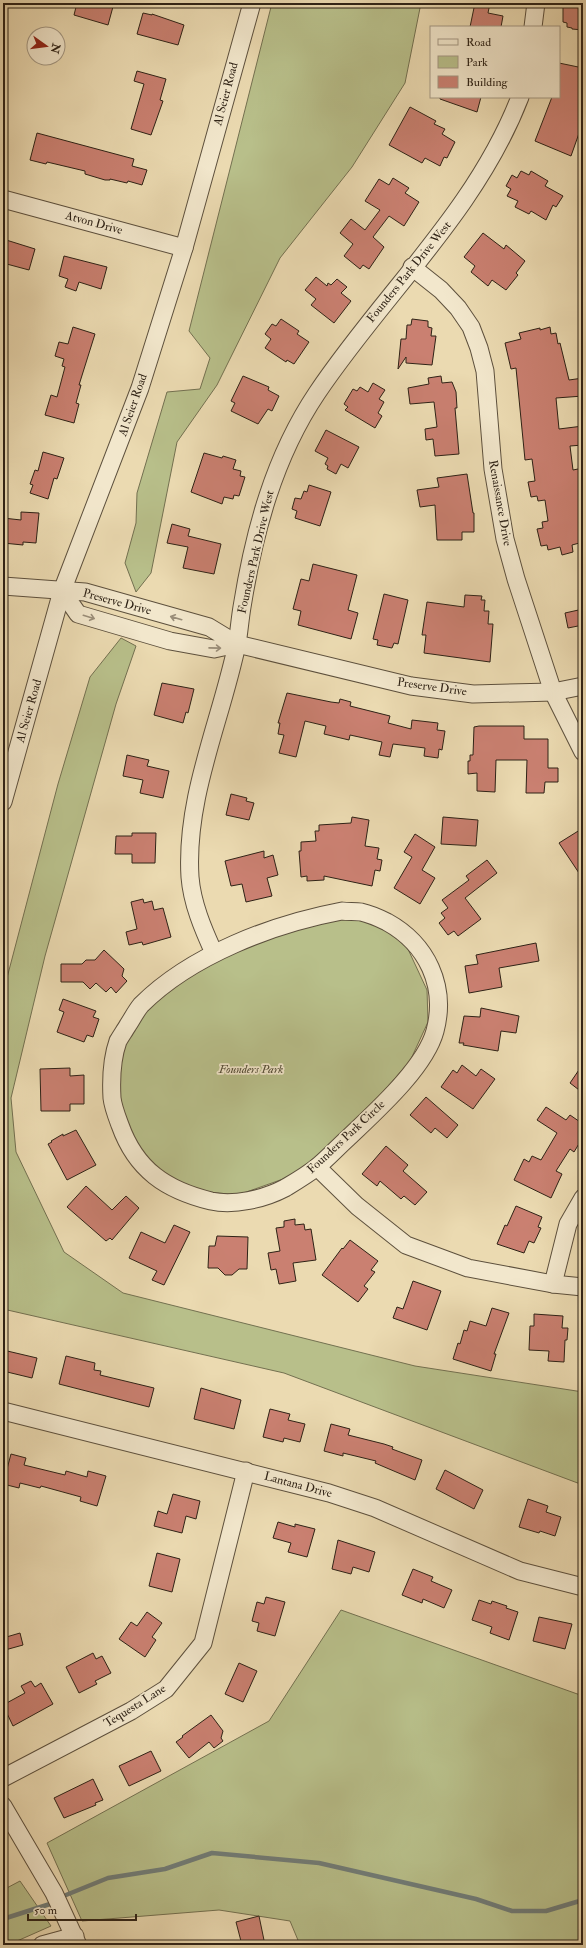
<svg xmlns="http://www.w3.org/2000/svg" width="586" height="1948" viewBox="0 0 586 1948" font-family="'IM FELL Double Pica',serif">
  <rect width="100%" height="100%" fill="#ebdab1"/>
  <filter id="stains"><feTurbulence type="fractalNoise" baseFrequency=".005" numOctaves="4"/><feColorMatrix values="0 0 0 0 .2 0 0 0 0 .09 0 0 0 0 .02 0 0 0 .5 -.17"/></filter>
  <radialGradient id="worn" r=".72"><stop offset=".6" stop-color="#630" stop-opacity="0"/><stop offset="1" stop-color="#630" stop-opacity=".3"/></radialGradient>
  <g fill="#b8bf8a" stroke="#737050">
    <path d="M272,3H421L405,83L352,167L280,258L217,385L177,442L151,573L136,592L125,563L136,523L137,493L167,392L200,389L210,358L189,331Z"/>
    <path d="M121,638L136,646L116,704L45,956L11,1098L16,1152L64,1252L123,1293L415,1366L583,1392V1485L284,1373L3,1309V993L58,784L90,677Z"/>
    <path d="M334,914L374,921L407,947L427,990L428,1022L410,1061L317,1167L238,1195L199,1191L160,1173L126,1132L116,1092L119,1044L142,1008L215,952Z"/>
    <path d="M341,1610L583,1696V1945H300L290,1921L219,1910L82,1921L47,1843L269,1721Z"/>
    <path d="M20,1881L51,1926L8,1945H3V1890Z"/>
  </g>
  <g fill="none" stroke-linecap="round" stroke-linejoin="round">
    <g stroke="#717c77" stroke-width="4.5">
      <path d="M66,1895L108,1878L165,1869L212,1853L319,1863L476,1899L512,1911H546L583,1900"/>
      <path d="M3,1919L50,1904"/>
    </g>
  </g>
  <g fill="#ca8071" stroke="#2e2216">
    <path d="M77,3H114L108,25L74,15Z"/>
    <path d="M475,3H490L488,13L503,16L501,27H470Z"/>
    <path d="M563,3H583V30L572,29V28L567,27V23L563,22Z"/>
    <path d="M143,13L152,15V14L184,25L178,45L137,34Z"/>
    <path d="M559,63L583,68V122L571,156L535,141L552,97H559Z"/>
    <path d="M137,71L166,79L160,100L163,101L151,135L131,129L144,84L134,81Z"/>
    <path d="M440,97H481L477,112L440,99Z"/>
    <path d="M410,107L436,121L434,124L445,129L442,134L455,142L447,158L444,157L440,166L425,158L422,163L389,145Z"/>
    <path d="M37,133L134,159L132,166L147,170L142,185L128,181L127,183L110,179V180H105L85,174V171L47,162L46,164L30,160Z"/>
    <path d="M521,171L529,175L531,171L548,181L545,186L563,196L556,207L553,205L546,220L531,211L529,214L515,207L518,201L507,196L511,189L506,186L512,175L517,178Z"/>
    <path d="M393,178L409,188L405,193L419,202L404,226L389,216L373,237L384,247L369,269L363,265L360,269L344,256L353,244L340,233L351,219L365,230L380,210L365,201L379,179L389,185Z"/>
    <path d="M483,233L504,249L506,245L525,261L516,273L518,275L506,290L492,280L488,286L471,272L475,266L464,257Z"/>
    <path d="M3,239L35,249L29,270L3,263Z"/>
    <path d="M64,256L107,267L101,289L79,282L76,291L65,287L68,279L59,276Z"/>
    <path d="M316,277L327,286L328,283L331,285L337,279L347,287L341,293L351,301L334,323L311,305L316,299L305,290Z"/>
    <path d="M281,319L299,331L297,334L309,342L294,364L287,360L286,362L265,348L271,339L265,334L272,324L276,326Z"/>
    <path d="M412,319L428,321V327L432,328L431,336H436L432,365L406,363V357L398,369L401,339H406L407,325H411Z"/>
    <path d="M73,327L95,334L79,385H81L76,403L79,404L74,423L45,415L51,395L57,397L65,367L62,366L64,359L55,356L59,342L68,344Z"/>
    <path d="M550,327L551,334L556,333L558,344L560,343L569,380L583,378V396L556,398L559,429L583,426V445L570,446L573,470L583,468V487L580,488L583,507V542L572,545L573,552L562,555L560,547L548,550L547,545L541,546L537,529L543,528L542,522L548,521L545,500L538,501L537,496L531,497L528,482L535,481L532,459L525,460L516,368L511,369L505,343L521,339L519,333L540,328V330Z"/>
    <path d="M243,376L269,387L268,390L279,396L272,411L268,409L258,424L231,411L235,403L231,401Z"/>
    <path d="M441,376L442,383L452,382L456,392L457,408H455L459,454L435,456L433,439L426,440L425,429L437,427L434,402L410,404L408,388L429,384L428,378Z"/>
    <path d="M373,383L385,390L379,399L384,402L378,413L382,416L375,428L345,410L348,407L344,404L353,389L357,391L360,387L368,392Z"/>
    <path d="M326,430L359,447L348,468L341,464L336,474L327,469L328,466L325,464L328,458L315,451Z"/>
    <path d="M43,452L64,458L57,479L54,478L48,499L30,493L33,485L30,484L35,470L38,471Z"/>
    <path d="M204,453L222,458L223,456L236,460L233,469L241,471L240,476L245,477L239,496L234,495L233,499L224,497L222,504L191,492Z"/>
    <path d="M467,474L473,513H474V532H462V540H437L435,505L420,507L417,490L439,487L437,478Z"/>
    <path d="M309,485L331,492L320,526L295,518L297,511L292,509L295,498L301,499L304,491L307,492Z"/>
    <path d="M21,512L39,513L36,543L23,542V545L3,543V518L21,520Z"/>
    <path d="M172,524L190,529L188,536L221,544L214,574L183,568L188,547L167,543Z"/>
    <path d="M313,564L357,575L348,610L358,613L351,639L298,625L301,611L293,609L301,579L309,581Z"/>
    <path d="M384,594L408,600L398,644L394,643L392,648L377,645L378,640L373,639Z"/>
    <path d="M465,595L482,596L481,600H485L484,611H489L488,624H493L490,662L424,653L426,635H422L427,602L464,607Z"/>
    <path d="M583,609V625L568,628L565,613Z"/>
    <path d="M162,683L194,689L188,713L186,712L183,723L154,715Z"/>
    <path d="M287,693L331,702L339,703L340,699L351,702L350,706L390,716L388,723L411,729L412,720L438,723L437,730L445,731L442,750L439,749L438,758L424,756L425,748L393,744L390,757L379,755L382,742L350,735L349,740L324,734L326,726L305,721L296,757L279,753L284,735L278,734L280,723H278Z"/>
    <path d="M479,726H524V739H548V768H558V782H545L544,793H526L527,760H496L495,792L477,791V773L468,774V761H470V755H473L474,727Z"/>
    <path d="M127,755L149,760L147,766L169,771L163,798L140,793L143,780L123,776Z"/>
    <path d="M231,794L247,798L246,801L254,803L249,820L226,815Z"/>
    <path d="M352,817L369,820L365,846L379,848L377,859L382,860L380,871L375,870L372,886L324,876V880L307,881V876L301,877L299,851H301V842L316,841L315,831H319V825L351,823Z"/>
    <path d="M443,817L478,820L476,846L441,844Z"/>
    <path d="M583,828V879L559,843Z"/>
    <path d="M132,833H156L155,863H132V854H115L116,836H132Z"/>
    <path d="M415,834L435,847L422,870L435,878L420,904L394,888L412,857L404,852Z"/>
    <path d="M264,851V858L273,855L278,875L267,878L272,896L246,902L242,884L231,886L225,861Z"/>
    <path d="M487,860L497,873L465,898L481,919L458,936L454,931L448,935L439,923L445,918L441,913L448,908L442,900L469,880L466,876Z"/>
    <path d="M143,899L144,903L152,901L154,910L163,908L171,937L143,945L142,942L129,945L126,932L137,929L131,902Z"/>
    <path d="M536,943L539,961L499,968L502,987L469,993L465,966L478,964L476,955Z"/>
    <path d="M104,950L124,969L122,976L127,981L116,993L111,987L106,992L96,983L90,989L83,982H61V964H82L86,960H95Z"/>
    <path d="M63,999L96,1011L93,1017L99,1019L93,1037L87,1035L84,1042L57,1032L64,1012L59,1010Z"/>
    <path d="M481,1008L519,1016L516,1033L501,1031L498,1051L463,1045L464,1043H459L464,1016L480,1017Z"/>
    <path d="M583,1064V1093L570,1083Z"/>
    <path d="M462,1065L476,1076L481,1069L495,1079L473,1109L441,1087L453,1070L457,1073Z"/>
    <path d="M70,1068V1076L84,1075V1104H70V1111H41L40,1069Z"/>
    <path d="M426,1097L458,1125L447,1138L435,1128L431,1133L410,1115Z"/>
    <path d="M546,1107L566,1120L570,1115L583,1124V1137L574,1152L570,1149L556,1171L562,1174L551,1198L514,1180L524,1159L529,1162L532,1156L541,1160L557,1133L537,1120Z"/>
    <path d="M76,1130L96,1165L67,1180L48,1144L52,1142L51,1141L63,1134V1136Z"/>
    <path d="M386,1146L408,1165L403,1171L427,1192L415,1205L404,1196L401,1199L380,1181L377,1186L362,1174Z"/>
    <path d="M86,1186L112,1210L126,1196L139,1208L112,1240L110,1238L106,1241L67,1207Z"/>
    <path d="M516,1206L542,1217L538,1227L541,1228L534,1243L529,1241L524,1253L497,1244L505,1225L507,1226Z"/>
    <path d="M295,1219V1225L304,1224L305,1230L311,1229L316,1260L293,1263L296,1281L279,1284L276,1269L271,1270L268,1253L280,1251L276,1228L284,1227V1221Z"/>
    <path d="M174,1225L190,1232L164,1285L152,1280L157,1271L129,1258L141,1232L165,1243Z"/>
    <path d="M217,1236L248,1237L247,1269H239L232,1275H225L218,1268H208L209,1246H215Z"/>
    <path d="M350,1240L378,1261L371,1270L375,1272L364,1286L368,1289L358,1302L322,1275L342,1248L343,1249Z"/>
    <path d="M413,1281L441,1291L427,1330L393,1318L397,1307L403,1309Z"/>
    <path d="M492,1308L509,1313L494,1354H496L491,1371L453,1359L458,1343L460,1344L464,1330L467,1331L470,1321L486,1326Z"/>
    <path d="M534,1314L563,1316L562,1328H568L567,1340H565L564,1362L548,1361L549,1351L529,1350L530,1326H534Z"/>
    <path d="M3,1350L37,1358L32,1378L3,1371Z"/>
    <path d="M66,1356L95,1363L94,1370L101,1371L100,1375L154,1388L149,1407L59,1384Z"/>
    <path d="M201,1388L241,1400L234,1429L194,1419Z"/>
    <path d="M270,1409L290,1414L288,1420L305,1424L300,1442L284,1438L283,1442L263,1437Z"/>
    <path d="M331,1424L350,1429L348,1435L384,1444L393,1447L392,1449L422,1460L415,1480L375,1463L376,1461L343,1453V1456L324,1451Z"/>
    <path d="M11,1454L26,1458L24,1465L65,1475L66,1471L87,1477L88,1471L106,1476L97,1506L80,1501L81,1497L41,1486L40,1488L20,1483L19,1488L3,1484Z"/>
    <path d="M445,1470L483,1490L474,1509L436,1489Z"/>
    <path d="M173,1494L200,1501L196,1519L186,1516L182,1533L154,1526L158,1511L167,1514Z"/>
    <path d="M528,1499L548,1506L546,1512L561,1517L555,1536L540,1531L539,1533L519,1527Z"/>
    <path d="M278,1522L295,1527V1524L315,1529L307,1557L288,1552L291,1543L273,1538Z"/>
    <path d="M338,1540L375,1552L369,1572L353,1567L351,1574L332,1569Z"/>
    <path d="M157,1553L180,1559L172,1592L149,1586Z"/>
    <path d="M413,1569L433,1577L431,1581L452,1590L444,1608L423,1599L422,1603L402,1595Z"/>
    <path d="M266,1597L285,1602L275,1636L257,1631L259,1623L252,1621L257,1602L264,1604Z"/>
    <path d="M479,1600L491,1604L492,1601L507,1606L506,1608L518,1612L509,1640L490,1633L492,1627L472,1620Z"/>
    <path d="M147,1612L162,1623L152,1637L156,1640L145,1657L119,1639L131,1622L137,1626Z"/>
    <path d="M539,1617L572,1624L565,1649L533,1641Z"/>
    <path d="M20,1633L23,1645L5,1650L3,1638Z"/>
    <path d="M93,1653L96,1659L102,1656L111,1673L95,1681L97,1684L79,1693L66,1667Z"/>
    <path d="M239,1663L257,1671L243,1702L225,1694Z"/>
    <path d="M31,1681L35,1687L41,1683L53,1704L13,1726L3,1705L25,1693L21,1686Z"/>
    <path d="M211,1715L223,1731L221,1738L223,1741L214,1748L209,1742L189,1758L176,1742L183,1737L182,1736Z"/>
    <path d="M151,1751L161,1771L129,1786L119,1766Z"/>
    <path d="M93,1779L103,1800L95,1803L96,1805L64,1818L54,1798Z"/>
    <path d="M259,1916L265,1945H242L236,1922Z"/>
  </g>
  <g fill="none" stroke-linecap="round" stroke-linejoin="round">
    <defs>
      <g id="minor">
        <path d="M533,27L536,3"/>
        <path d="M3,199L184,248"/>
        <path d="M412,267L441,290L458,308L471,327L479,348L485,371L493,469L505,539L516,579L553,692L583,752"/>
        <path d="M3,586L85,592L209,627L237,644L411,686L473,694L553,692L583,686"/>
        <path d="M62,591L78,614L170,641L214,649L237,644"/>
        <path d="M3,802L62,591L140,388L184,248L252,3"/>
        <path d="M342,911C348,912 355,911 361,912C370,914 379,918 387,922C427,944 447,986 435,1031C425,1068 375,1112 348,1138C338,1147 328,1158 317,1167C307,1175 295,1182 285,1188C264,1199 234,1206 211,1201C166,1190 136,1170 120,1125C117,1117 113,1107 112,1098C111,1080 112,1058 118,1041C121,1036 125,1030 128,1025C132,1019 136,1011 141,1005C191,955 273,924 342,911Z"/>
        <path d="M214,953C203,929 192,903 190,877C185,797 221,721 237,644C239,632 240,619 242,607C254,532 274,457 317,393C384,293 476,211 520,97"/>
        <path d="M317,1167L357,1206L406,1245L468,1268L553,1284L583,1287"/>
        <path d="M553,1284L568,1224L583,1198"/>
        <path d="M3,1411L329,1493L375,1508L520,1571L583,1587"/>
        <path d="M3,1778L131,1711L166,1689L203,1643L246,1471"/>
        <path d="M3,1806L54,1893L78,1945"/>
        <path d="M42,1945L75,1936"/>
      </g>
    </defs>
    <use href="#minor" stroke="#5d503d" stroke-width="19"/>
    <use href="#minor" stroke="#f2e7cc" stroke-width="17"/>
  </g>
  <defs><path id="oneway-shaft" d="M-6 0H5M1.5-3L5.5 0L1.5 3" fill="none" stroke-width="1.6" stroke-linecap="round" stroke-linejoin="round"/></defs>
  <g stroke="#9a8e7a">
    <use href="#oneway-shaft" transform="translate(89 617) rotate(17)"/>
    <use href="#oneway-shaft" transform="translate(176 618) rotate(-164)"/>
    <use href="#oneway-shaft" transform="translate(215 648) rotate(1)"/>
  </g>
  <g text-anchor="middle" dominant-baseline="central" stroke-width="3.5" stroke-linejoin="round" paint-order="stroke">
    <g font-size="12" fill="#2e2216" stroke="#f2e7cc">
      <text transform="translate(226 94) rotate(-75)">Al Seier Road</text>
      <text transform="translate(94 223) rotate(15)">Atvon Drive</text>
      <text transform="translate(409 272) rotate(-51)">Founders Park Drive West</text>
      <text transform="translate(133 405) rotate(-71)">Al Seier Road</text>
      <text transform="translate(500 503) rotate(80)">Renaissance Drive</text>
      <text transform="translate(256 552) rotate(-77)">Founders Park Drive West</text>
      <text transform="translate(117 602) rotate(15)">Preserve Drive</text>
      <text transform="translate(432 687) rotate(8)">Preserve Drive</text>
      <text transform="translate(29 711) rotate(-74)">Al Seier Road</text>
      <text transform="translate(346 1137) rotate(-43)">Founders Park Circle</text>
      <text transform="translate(298 1485) rotate(15)">Lantana Drive</text>
      <text transform="translate(135 1706) rotate(-32)">Tequesta Lane</text>
    </g>
    <g font-size="12" font-style="italic" fill="#504933" stroke="#f2e7cc">
      <text x="251" y="1069">Founders Park</text>
    </g>
  </g>
  <rect width="586" height="1948" fill="none" stroke="#ebdab1" stroke-width="16"/>
  <rect x="4" y="4" width="578" height="1940" fill="none" stroke="#2e2216" stroke-width="2"/>
  <rect x="8" y="8" width="570" height="1932" fill="none" stroke="#2e2216"/>
  <rect x="430" y="26" width="130" height="72" fill="#f2e7cc" stroke="#a49883"/>
  <rect x="438" y="39" width="20" height="6" fill="#f2e7cc" stroke="#a49883"/>
  <text x="466" y="46" font-size="12" fill="#2e2216">Road</text>
  <rect x="438" y="56" width="20" height="12" fill="#b8bf8a" stroke="#a49883"/>
  <text x="466" y="66" font-size="12" fill="#2e2216">Park</text>
  <rect x="438" y="76" width="20" height="12" fill="#ca8071" stroke="#a49883"/>
  <text x="466" y="86" font-size="12" fill="#2e2216">Building</text>
  <g transform="translate(46 46) rotate(104)"><circle r="19" fill="#f2e7cc" stroke="#a49883"/>
  <path d="M0-3L7 15L0 10L-7 15Z" fill="#8f2418"/>
  <text y="-6" font-size="11" font-weight="bold" text-anchor="middle" fill="#2e2216">N</text>
  </g>
  <path d="M28 1914v6h108v-6" fill="none" stroke="#2e2216" stroke-width="2"/>
  <text x="34" y="1914" font-size="12" fill="#2e2216" stroke="#f2e7cc" stroke-width="3" paint-order="stroke">50 m</text>
  <rect width="100%" height="100%" filter="url(#stains)"/>
  <rect width="100%" height="100%" fill="url(#worn)"/>
</svg>
